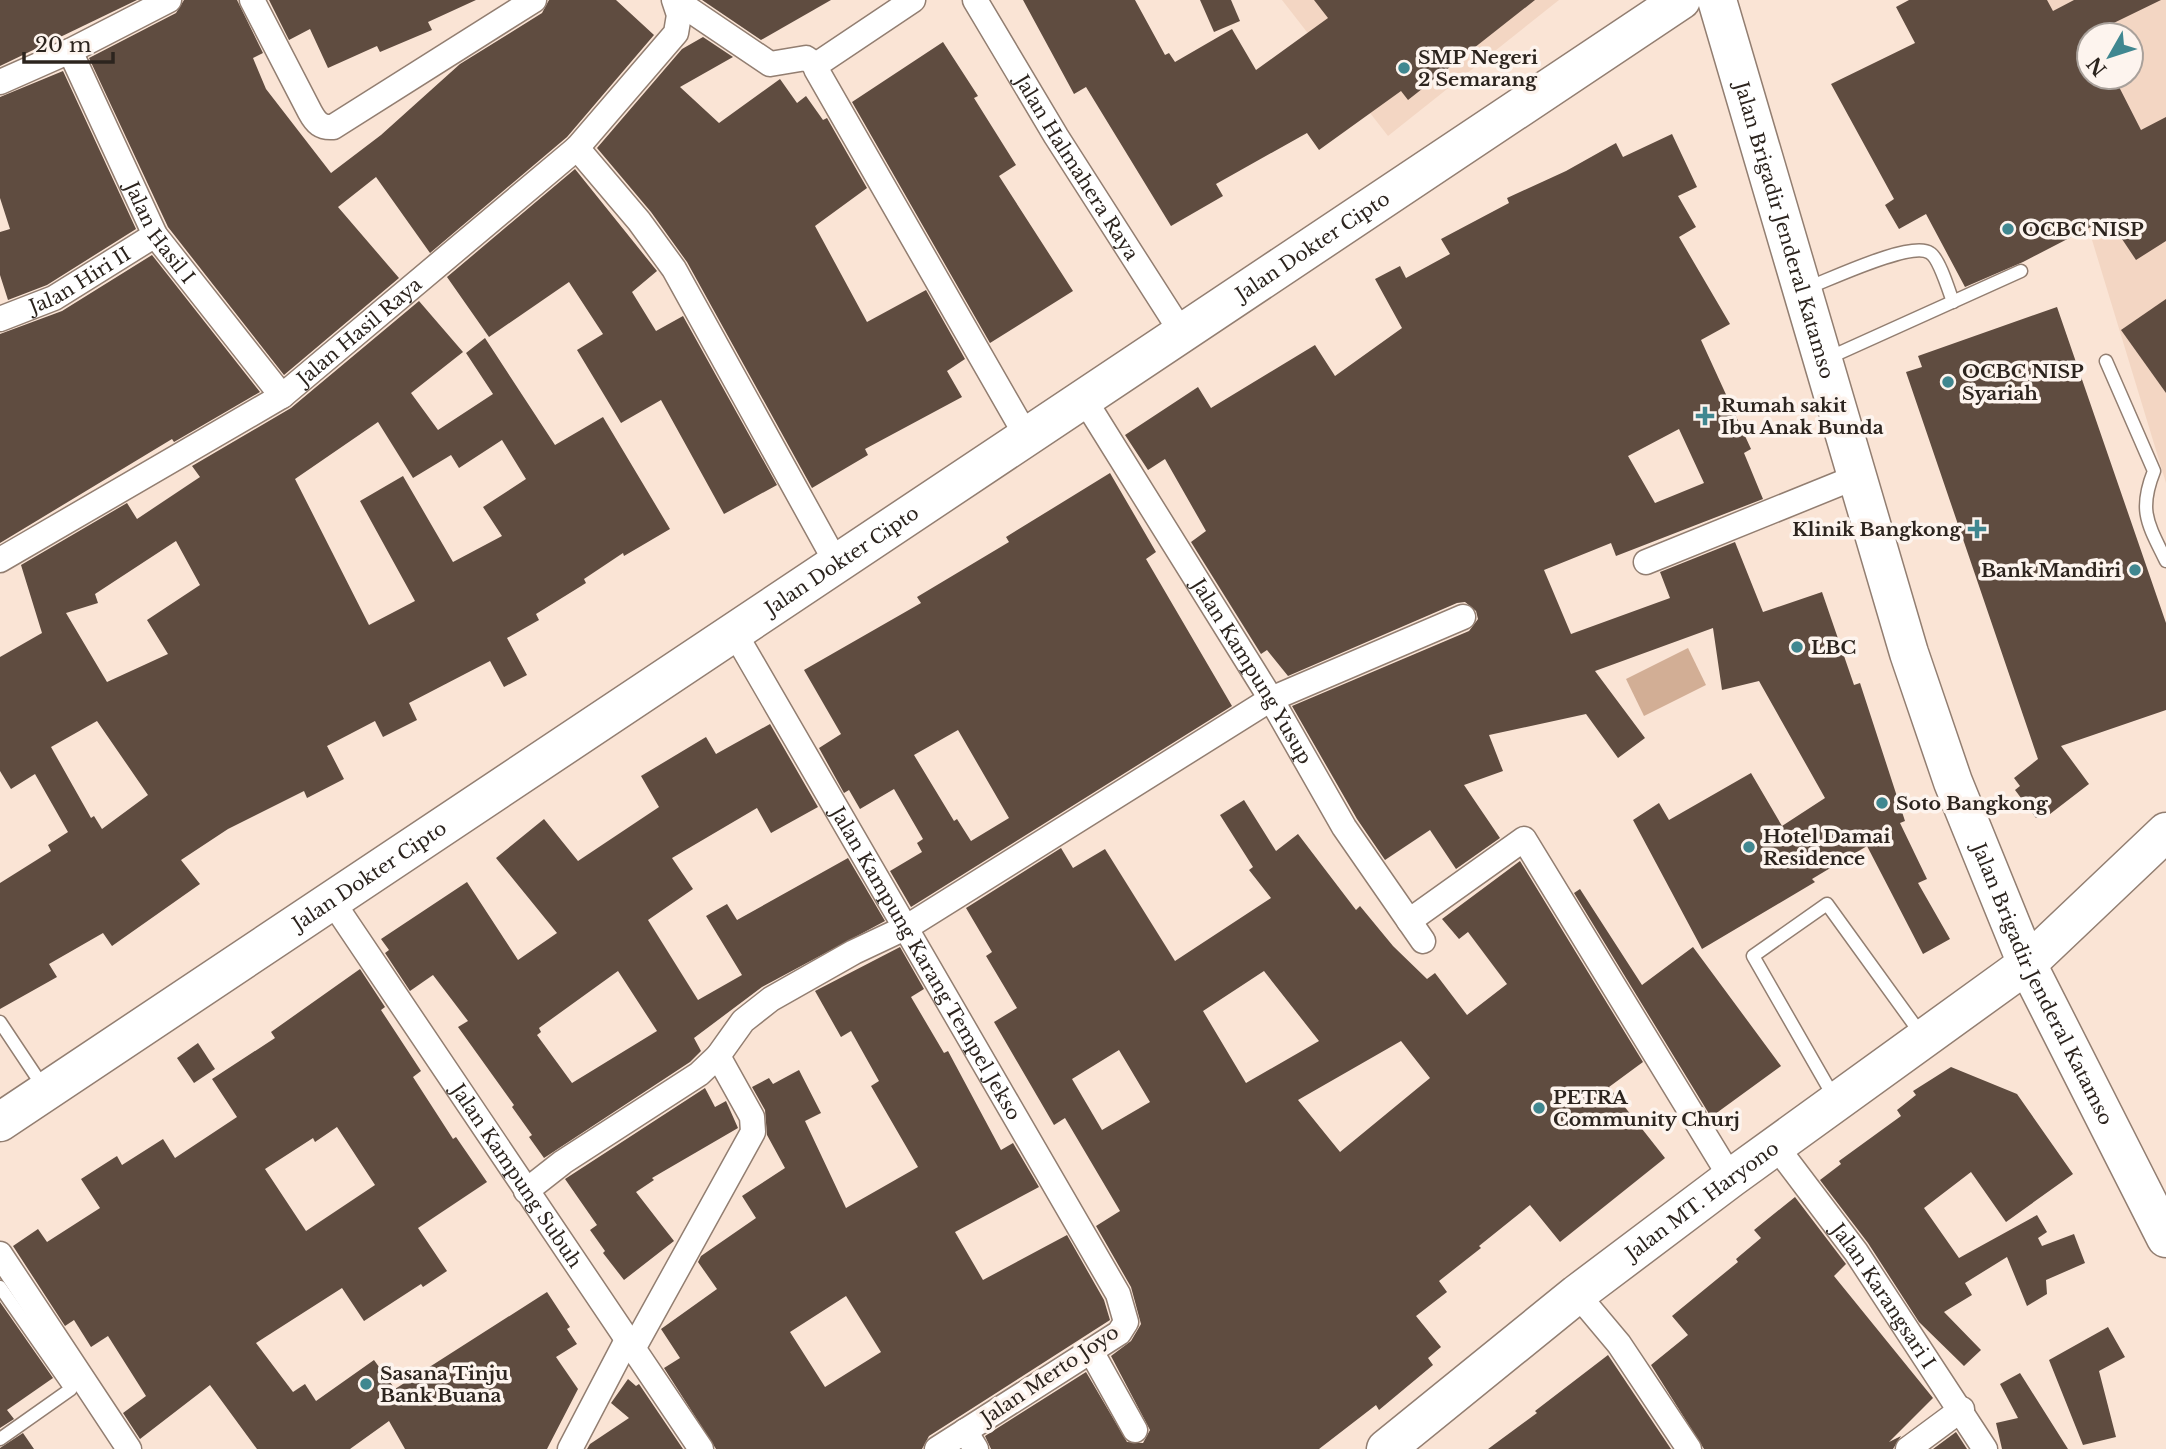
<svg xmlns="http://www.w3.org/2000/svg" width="2166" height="1449" viewBox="0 0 2166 1449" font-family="'Libre Baskerville',serif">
  <rect width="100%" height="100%" fill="#fae4d5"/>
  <g fill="#f3d6c3" fill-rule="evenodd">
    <path d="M1282,0H1559L1388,136Z"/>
    <path d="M2019,0H2166V483ZM2089,35H2131V77H2089Z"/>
  </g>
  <path fill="#d2ae95" d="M1688,648L1706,685L1644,716L1626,679Z"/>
  <g fill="#5f4c40" fill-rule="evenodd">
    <path d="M0,0H137L0,66Z"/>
    <path d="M184,0H237L263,53L253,58L266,89L331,173L381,135L460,64L542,13L549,0H616L654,35L567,137L430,253L376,177L338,207L399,278L284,375L168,227L89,58L176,13Z"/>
    <path d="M269,0H476L428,22L432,30L380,52L377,46L328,68L310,29L289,40Z"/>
    <path d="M702,0H831L761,40Z"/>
    <path d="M1023,0H1135L1165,55L1169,53L1175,62L1232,29L1256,70L1328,18L1314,0H1535L1408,100L1401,91L1319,150L1307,133L1216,184L1223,196L1171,226L1086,87L1074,94Z"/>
    <path d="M1200,0H1231L1240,21L1214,32Z"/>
    <path d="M1909,0H2047L2053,11L2074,0H2161L2089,35V77H2114L2141,130L2166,117V241L2136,260L2108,218L2023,262L1965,287L1926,214L1899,229L1885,205L1894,199L1831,84L1915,43L1896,7Z"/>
    <path d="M703,37L733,57L680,87L719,123L780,79L797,103L806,96L823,120L827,118L867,188L815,226L867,322L926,290L965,359L947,371L962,397L865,449L868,455L812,488L687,262L651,212L597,148L682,49Z"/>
    <path d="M943,42L978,96L974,98L1016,165L999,176L1073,291L990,343L852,102Z"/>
    <path d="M63,71L136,229L47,285L8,300L0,275V232L10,229L0,198V97Z"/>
    <path d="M1672,134L1697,187L1678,196L1696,227L1679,237L1730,324L1701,340L1751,449L1744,453L1763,499L1616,556L1611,543L1544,570L1571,634L1670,598L1660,572L1735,542L1763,612L1822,592L1854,685L1860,683L1905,821L1900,823L1927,879L1918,883L1950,939L1923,954L1867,846L1812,879L1815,882L1702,949L1633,820L1659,803L1669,820L1751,773L1782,826L1825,798L1759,681L1722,690L1713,628L1595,671L1645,738L1618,758L1586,714L1489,735L1503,771L1464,785L1500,838L1456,869L1430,830L1385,860L1357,819L1292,706L1469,631L1478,619L1476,611L1465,602L1457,603L1288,676L1267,650L1261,654L1191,542L1206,531L1165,459L1148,470L1125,435L1198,387L1211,408L1315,345L1335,376L1402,328L1375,279L1400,266L1406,278L1450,254L1441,239L1509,203L1507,198L1566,171L1616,143L1623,157ZM1679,429L1704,483L1655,503L1628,456Z"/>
    <path d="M575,169L657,271L632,292L656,331L683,316L777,485L724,514L661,400L621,423L577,350L603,334L569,282L489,337L447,277Z"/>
    <path d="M152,255L260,392L174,442L172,439L0,543V334L62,311Z"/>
    <path d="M2166,299V393L2121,330Z"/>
    <path d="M419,301L463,352L411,393L438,430L493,394L466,353L485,338L555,445L603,417L670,529L624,556L623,553L584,579L586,583L536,614L539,620L507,638L527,675L504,687L490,661L409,703L417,720L383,737L375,721L327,746L344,779L307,798L304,791L228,829L181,860L200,884L112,946L103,933L49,964L57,977L0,1009V883L51,851L48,845L68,832L35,774L11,789L0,771V657L42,633L21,565L127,503L137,519L200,477L192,466L291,408ZM378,422L413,478L451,455L459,468L502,440L526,479L483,507L502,536L453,562L403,476L360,501L415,601L369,625L295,479ZM176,541L200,585L147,620L168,654L107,682L66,613L98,603L95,594ZM97,721L148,795L102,829L94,816L91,818L51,747Z"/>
    <path d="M2057,307L2166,623V710L2061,746L2089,784L2050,814L2047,810L2036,818L2015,790L2020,786L2014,778L2038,759L1906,372L1922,367L1918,356Z"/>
    <path d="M1110,473L1156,552L1146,559L1232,706L911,907L890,871L922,852L917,843L923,839L894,789L860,809L849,790L844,793L819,748L841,734L804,670L921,603L917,597L1009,542L1006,537ZM958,730L1009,818L971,841L957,819L954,821L914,755Z"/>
    <path d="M770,724L818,807L771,833L757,808L672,858L693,889L648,920L698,1000L742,975L706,916L727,904L737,920L848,858L885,921L762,987L694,1038L701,1051L690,1062L544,1158L529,1137L532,1135L512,1107L514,1105L458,1027L468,1021L433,975L410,991L385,953L389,950L381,939L467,882L518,960L557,933L496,858L544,819L578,861L659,807L641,776L706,737L716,754ZM618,971L657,1031L572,1083L537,1035L541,1032L539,1028Z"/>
    <path d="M1244,800L1276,851L1298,834L1356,910L1360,906L1393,946L1427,979L1435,973L1467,1015L1507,984L1468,932L1459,939L1442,919L1520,861L1643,1062L1609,1087L1665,1158L1560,1242L1530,1205L1479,1246L1481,1248L1439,1281L1447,1292L1416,1316L1441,1347L1428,1358L1433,1365L1379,1410L1376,1405L1319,1449H991L985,1436L1086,1372L1127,1442L1143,1443L1150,1430L1111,1356L1131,1341L1141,1324L1131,1287L1096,1226L1120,1211L1065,1118L1054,1125L994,1022L1017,1008L986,956L992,952L966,908L1061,848L1073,868L1105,849L1175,961L1271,898L1249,870L1253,867L1220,815ZM1264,971L1319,1041L1246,1083L1203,1011ZM1401,1041L1430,1078L1340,1152L1298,1100ZM1119,1050L1150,1102L1102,1130L1072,1079Z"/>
    <path d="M1580,889L1642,985L1693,947L1781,1066L1711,1117L1574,893Z"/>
    <path d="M900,947L924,989L911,997L944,1053L948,1051L1001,1150L1013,1143L1039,1187L955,1232L983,1280L1067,1235L1104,1300L1110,1320L929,1436L922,1449H716L664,1368L680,1358L661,1329L717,1289L698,1262L701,1256L756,1218L742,1196L785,1168L767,1135L765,1110L752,1087L769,1078L773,1084L799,1070L821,1113L805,1121L846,1208L918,1167L871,1086L879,1081L851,1031L841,1037L815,991ZM846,1296L881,1352L825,1387L790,1332Z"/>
    <path d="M360,969L385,1007L381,1010L421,1071L413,1077L453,1139L456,1137L487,1182L418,1228L447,1271L423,1287L421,1284L364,1321L342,1288L256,1343L293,1392L305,1384L316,1401L374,1360L395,1389L547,1292L570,1327L567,1329L577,1344L556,1357L578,1389L547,1449H405L389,1421L350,1449H257L210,1385L140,1439L123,1413L146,1396L108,1336L91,1347L74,1320L65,1326L13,1246L38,1229L47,1242L100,1208L81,1179L117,1156L122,1165L163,1139L175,1158L237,1117L212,1079L275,1038L271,1032ZM337,1127L375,1185L306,1231L265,1169L313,1138L315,1142Z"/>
    <path d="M198,1043L215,1069L194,1083L177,1058Z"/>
    <path d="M1951,1067L2017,1094L2073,1174L2006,1222L1971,1172L1924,1208L1959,1258L2037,1215L2047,1232L2038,1238L2042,1246L2074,1234L2085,1263L2046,1280L2047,1294L2027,1306L2007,1257L1965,1283L1972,1295L1944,1312L1981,1350L1964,1366L1919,1322L1868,1243L1820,1180L1841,1164L1839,1161L1901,1116L1897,1110L1916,1095L1913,1091Z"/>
    <path d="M705,1088L715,1107L726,1101L738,1128L652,1178L654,1180L636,1192L674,1241L624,1280L603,1253L605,1251L590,1230L597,1225L565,1179Z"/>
    <path d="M1795,1197L1846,1264L1834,1276L1933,1398L1889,1442L1901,1436L1893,1449H1704L1651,1365L1688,1335L1672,1316L1738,1262L1736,1259L1761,1238L1754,1230Z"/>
    <path d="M0,1302L53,1378L7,1410L14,1419L0,1428Z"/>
    <path d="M2108,1327L2125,1357L2099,1371L2116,1437L2083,1445L2049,1360Z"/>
    <path d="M1608,1355L1671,1449H1488L1537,1413L1535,1411Z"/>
    <path d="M2020,1373L2068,1449H2002L1996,1423L2018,1418L2000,1384Z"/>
    <path d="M628,1379L636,1386L639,1384L683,1449H587L590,1444L629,1418L611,1403Z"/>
    <path d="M1956,1432L1967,1449H1933Z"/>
    <path d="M23,1433L34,1449H0V1448Z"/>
  </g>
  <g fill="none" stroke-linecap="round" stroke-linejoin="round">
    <defs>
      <g id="lane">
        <path d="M1807,288C1829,280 1912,240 1930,253C1939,258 1949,291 1953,302"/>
        <path d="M1826,359L2021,271"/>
        <path d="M2106,361L2154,471C2138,511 2148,524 2166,561"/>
        <path d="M0,1022L44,1088"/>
        <path d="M1835,1099L1753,956L1827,904L1921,1034"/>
        <path d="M0,1287L71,1389L0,1439"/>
      </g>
      <g id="street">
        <path d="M252,0L310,112C316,123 321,128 333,127L534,0"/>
        <path d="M913,0L816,65V69L1027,437"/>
        <path id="s1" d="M975,0L1056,136L1182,333"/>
        <path d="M677,6L690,10L770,64L806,58L816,65"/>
        <path id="s2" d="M70,51L155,235L282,396"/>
        <path d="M0,82L70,51L169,0"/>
        <path d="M577,148L639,221L674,269L837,564"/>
        <path id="s3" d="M0,319L54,298L155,235"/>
        <path id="s4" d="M1084,399L1271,699L1344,827L1423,941"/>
        <path id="s5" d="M0,560L282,396L577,148L676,33L679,15L674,0"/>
        <path d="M1646,562L1856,477"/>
        <path id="s6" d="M734,632L1118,1294L1126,1322L1119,1333L937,1449"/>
        <path id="s7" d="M332,901L701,1449"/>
        <path d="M1409,921L1524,839L1731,1178"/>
        <path id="s8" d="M1775,1145L1856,1252L1985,1449"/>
        <path d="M526,1191L563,1162L699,1074L718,1056L743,1021L771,999L854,952L907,927L1271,699L1463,617"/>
        <path d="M0,1254L129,1449"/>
        <path d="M1577,1294L1619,1344L1689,1449"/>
        <path d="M633,1349L753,1132L752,1117L718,1056"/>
        <path d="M1091,1351L1135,1430"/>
        <path d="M965,1431L976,1449"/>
        <path d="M570,1449L627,1340"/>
        <path d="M1908,1449L1962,1409"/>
      </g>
      <g id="primary">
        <path id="s9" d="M1717,0L1909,653L1953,782L2027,964L2166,1238"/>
        <path id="s10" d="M1386,1449L1577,1294L1731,1178L2027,964L2166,832"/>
      </g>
      <g id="highway">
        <path id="s11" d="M0,1122L1681,0"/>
      </g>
    </defs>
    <use href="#lane" stroke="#927e71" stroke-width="15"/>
    <use href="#street" stroke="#927e71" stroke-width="27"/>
    <use href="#primary" stroke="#927e71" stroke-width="41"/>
    <use href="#highway" stroke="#927e71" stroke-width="41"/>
    <use href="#lane" stroke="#fff" stroke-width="12"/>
    <use href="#street" stroke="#fff" stroke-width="24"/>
    <use href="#primary" stroke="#fff" stroke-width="38"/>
    <use href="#highway" stroke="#fff" stroke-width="38"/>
  </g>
  <g fill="#408790" stroke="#fdf4ee" stroke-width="2.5">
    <circle cx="1404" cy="68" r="7"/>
    <circle cx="2008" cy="229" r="7"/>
    <circle cx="1948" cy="382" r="7"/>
    <path d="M1701.5 405.5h7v7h7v7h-7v7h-7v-7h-7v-7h7z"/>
    <path d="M1973.5 518.5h7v7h7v7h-7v7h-7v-7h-7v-7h7z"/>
    <circle cx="2135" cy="570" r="7"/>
    <circle cx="1797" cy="647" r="7"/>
    <circle cx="1882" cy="803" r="7"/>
    <circle cx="1749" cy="847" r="7"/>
    <circle cx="1539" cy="1108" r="7"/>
    <circle cx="366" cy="1384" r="7"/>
  </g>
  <g text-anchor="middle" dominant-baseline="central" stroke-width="7" stroke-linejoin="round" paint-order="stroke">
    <g font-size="19" font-weight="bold" fill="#2c241e" stroke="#fdf4ee" text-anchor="start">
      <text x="1418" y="57">SMP Negeri<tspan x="1418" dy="22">2 Semarang</tspan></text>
      <text x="2022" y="229">OCBC NISP</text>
      <text x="1962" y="371">OCBC NISP<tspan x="1962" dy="22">Syariah</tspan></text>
      <text x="1721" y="405">Rumah sakit<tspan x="1721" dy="22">Ibu Anak Bunda</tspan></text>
      <text x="1961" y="529" text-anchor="end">Klinik Bangkong</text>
      <text x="2121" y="570" text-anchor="end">Bank Mandiri</text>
      <text x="1811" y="647">LBC</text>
      <text x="1896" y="803">Soto Bangkong</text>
      <text x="1763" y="836">Hotel Damai<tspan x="1763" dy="22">Residence</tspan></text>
      <text x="1553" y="1097">PETRA<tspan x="1553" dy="22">Community Churj</tspan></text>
      <text x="380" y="1373">Sasana Tinju<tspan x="380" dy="22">Bank Buana</tspan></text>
    </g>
    <g font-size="19" fill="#2c241e" stroke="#fdf4ee">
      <text stroke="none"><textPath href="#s1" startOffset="196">Jalan Halmahera Raya</textPath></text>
      <text stroke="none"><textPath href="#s9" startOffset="240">Jalan Brigadir Jenderal Katamso</textPath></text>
      <text stroke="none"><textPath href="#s2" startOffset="203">Jalan Hasil I</textPath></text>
      <text stroke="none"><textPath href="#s11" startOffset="1578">Jalan Dokter Cipto</textPath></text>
      <text stroke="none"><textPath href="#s3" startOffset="89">Jalan Hiri II</textPath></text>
      <text stroke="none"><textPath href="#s5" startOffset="427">Jalan Hasil Raya</textPath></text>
      <text stroke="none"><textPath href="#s11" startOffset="1012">Jalan Dokter Cipto</textPath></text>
      <text stroke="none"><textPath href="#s4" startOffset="320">Jalan Kampung Yusup</textPath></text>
      <text stroke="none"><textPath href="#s11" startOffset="444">Jalan Dokter Cipto</textPath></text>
      <text stroke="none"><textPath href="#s6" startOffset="383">Jalan Kampung Karang Tempel Jekso</textPath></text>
      <text stroke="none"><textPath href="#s9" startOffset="1038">Jalan Brigadir Jenderal Katamso</textPath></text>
      <text stroke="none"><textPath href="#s7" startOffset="331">Jalan Kampung Subuh</textPath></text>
      <text stroke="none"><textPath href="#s10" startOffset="402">Jalan MT. Haryono</textPath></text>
      <text stroke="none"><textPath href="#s8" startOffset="186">Jalan Karangsari I</textPath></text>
      <text transform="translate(1050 1375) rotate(-34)">Jalan Merto Joyo</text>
    </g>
  </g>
  <g transform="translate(2110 56) rotate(231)"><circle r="33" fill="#fdf4ee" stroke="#a9a19b" stroke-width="2"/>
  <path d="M0-5L12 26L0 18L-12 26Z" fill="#408790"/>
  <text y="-10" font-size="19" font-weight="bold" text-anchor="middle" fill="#2c241e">N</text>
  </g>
  <path d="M24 52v10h89v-10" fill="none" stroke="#2c241e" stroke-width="3.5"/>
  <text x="35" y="52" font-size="21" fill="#2c241e" stroke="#fdf4ee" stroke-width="5" paint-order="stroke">20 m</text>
</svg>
